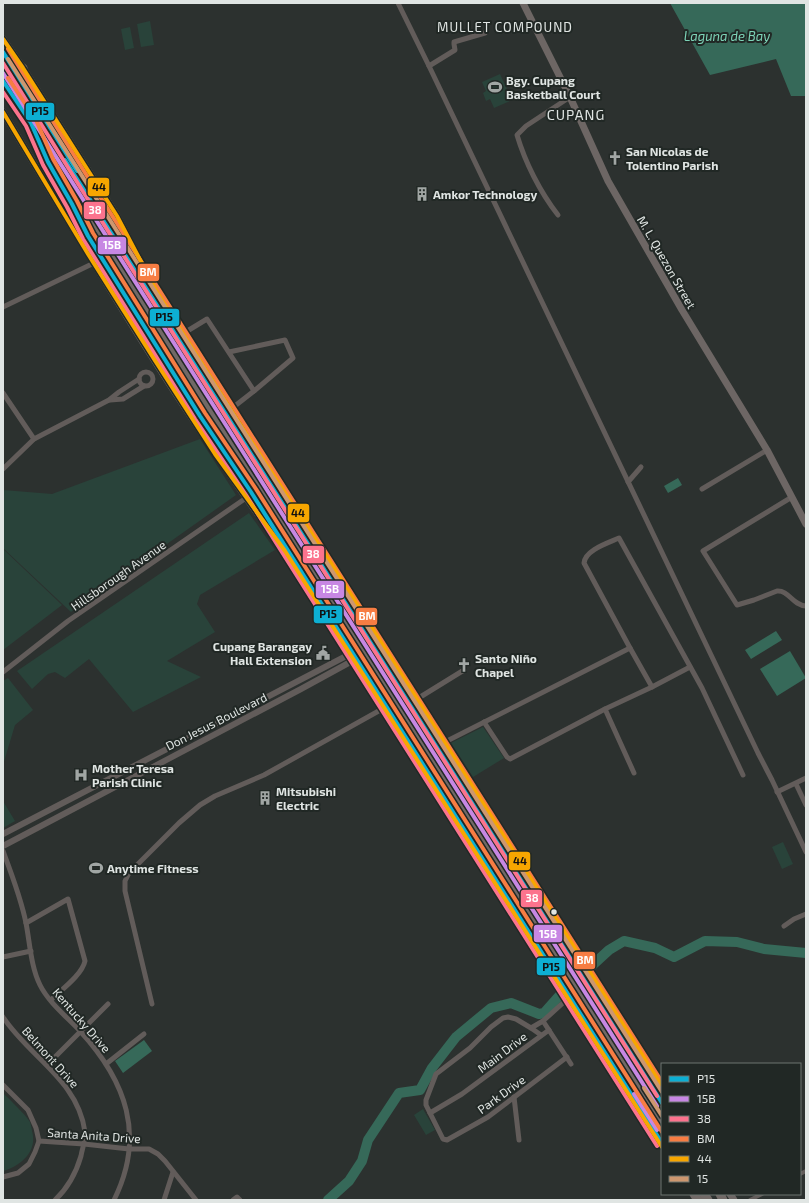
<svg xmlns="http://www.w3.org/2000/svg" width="809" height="1203" viewBox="0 0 809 1203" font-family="'Exo 2',sans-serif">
  <rect width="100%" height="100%" fill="#2c312f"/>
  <g fill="#29433a">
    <path d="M150,21L154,45L141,47L137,24Z"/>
    <path d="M130,27L134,48L125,50L121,29Z"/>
    <path d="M500,74L512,100L494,108L490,99L486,101L483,93L486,91L482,82Z"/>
    <path d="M200,439L236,495L71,612L3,548V490L52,494Z"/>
    <path d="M249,513L275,550L200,595L197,604L215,632L167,661L201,677L133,712L89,659L65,678L55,672L48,674L32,689L17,671Z"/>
    <path d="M3,549L62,605L3,650Z"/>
    <path d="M8,678L33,710L15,725L3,765V681Z"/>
    <path d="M483,727L504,758L473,777L451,743Z"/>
    <path d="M3,801L15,821L3,828Z"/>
    <path d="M783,842L793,864L782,869L772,847Z"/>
    <path d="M3,1093C10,1100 25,1114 30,1122C31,1125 32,1129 32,1131C38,1151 21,1166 3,1171Z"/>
    <path d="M423,1109L435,1130L426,1135L414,1115Z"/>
  </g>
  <g fill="#366959">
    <path d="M670,3H806V96H791L776,59L710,75Z"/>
    <path d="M678,478L682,485L668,493L664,486Z"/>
    <path d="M776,631L782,640L751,659L745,650Z"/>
    <path d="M790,651L806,678L777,696L760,669Z"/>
    <path d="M144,1040L152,1051L123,1073L115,1061Z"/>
  </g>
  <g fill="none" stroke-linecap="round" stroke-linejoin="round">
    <path stroke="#366959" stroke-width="10" d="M328,1200L349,1181L362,1161L368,1140L399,1093L420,1090L432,1068L456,1037L491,1008L511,1003L539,1014L544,1013L560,995L609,950L624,941L655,948L674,957L705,941L737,942L764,949L806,953"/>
    <g stroke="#625c5a" stroke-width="4">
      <path d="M800,1174L806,1171"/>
      <path d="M750,1200L762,1194"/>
    </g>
    <g stroke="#625c5a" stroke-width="5">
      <path d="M398,3L429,66L758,753L772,780L806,852"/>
      <path d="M429,66L455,50L454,44V42L485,33"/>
      <path d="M558,215C540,192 525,162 517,135L526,126L570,97"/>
      <path d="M3,307L94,263"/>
      <path d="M184,333L207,319L254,391"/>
      <path d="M229,352L285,340L293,358L254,391L231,409"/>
      <circle cx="146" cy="379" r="7"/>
      <path d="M3,393L34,439"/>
      <path d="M110,400L123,399L144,386"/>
      <path d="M3,469L34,439L109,400L119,392L139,379"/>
      <path d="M628,482L641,467"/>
      <path d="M702,489L767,450"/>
      <path d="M792,497L703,551L737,605L754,600L777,591C789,590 792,605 806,606"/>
      <path d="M3,672L68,621L246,498"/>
      <path d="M652,687L630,648L584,563C585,550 608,543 619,538L702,688L743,775"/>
      <path d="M417,699L464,670"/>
      <path d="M605,709L634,773"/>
      <path d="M484,722L507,757L510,759L605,709L652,687L690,667"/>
      <path d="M445,742L630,648"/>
      <path d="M796,784L806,805"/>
      <path d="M777,792L806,778"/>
      <path d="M3,851C12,875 21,898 26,923C30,944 31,967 40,985C49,1003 67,1017 80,1031C126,1081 146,1136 114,1200"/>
      <path d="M26,923L68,899L85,961C82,975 61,990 51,1000"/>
      <path d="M784,926L794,919L806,914"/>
      <path d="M3,957L31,951"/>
      <path d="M152,1004L125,891V881L129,873L179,823L200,805L215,796L264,775L384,708"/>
      <path d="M3,1017C29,1057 78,1080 85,1132C86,1140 82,1149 81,1156C76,1173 68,1188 55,1200"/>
      <path d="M543,1021L571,1064"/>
      <path d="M531,1028L543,1021L564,1002L569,1000"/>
      <path d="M541,1035L531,1028L516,1019L508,1017L503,1018L491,1027L470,1048L436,1074L426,1100V1105L443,1139L447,1140L488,1117L567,1057"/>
      <path d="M106,1064L144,1034"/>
      <path d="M47,1065L108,1004"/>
      <path d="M3,1085L28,1110L36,1128L39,1141L35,1152L29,1164L18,1173L3,1177"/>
      <path d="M514,1097L519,1140"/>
      <path d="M430,1113L462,1094L549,1030"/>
      <path d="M39,1141L84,1144L129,1149H149L158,1154L165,1161L196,1200"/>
      <path d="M164,1200L173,1172"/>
      <path d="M233,1200L237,1197L240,1200"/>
    </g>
    <g stroke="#625c5a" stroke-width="6">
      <path d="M3,834L350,654"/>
      <path d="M3,846L301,689L354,660"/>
    </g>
    <g stroke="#6d6664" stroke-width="7">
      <path d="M523,3L570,97L608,181L682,310L767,450L806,524"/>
      <path d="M3,39L23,68L117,216L147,274"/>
      <path d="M3,112C90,257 176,403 276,539"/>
      <path d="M269,467L329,560L662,1086"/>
      <path d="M730,1194L734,1200"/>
    </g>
    <g stroke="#716966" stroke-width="9">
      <path d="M5,57L23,68"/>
      <path d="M3,62L74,174"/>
      <path d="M3,81L35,130"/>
      <path d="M42,141L119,265L662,1122"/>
      <path d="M72,204L88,236L200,416L251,492L662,1143"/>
      <path d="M103,221L662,1103"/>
      <path d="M694,1194L698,1200"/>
      <path d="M704,1194L708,1200"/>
      <path d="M720,1194L723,1200"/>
    </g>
    <g stroke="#716966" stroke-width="9">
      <path d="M3,52L87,187L269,473"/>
      <path d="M31,123L48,162L72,204"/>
    </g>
    <defs>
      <g id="bus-1">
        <path d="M3,52L77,171"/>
        <path d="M3,81L31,123L48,162L72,204L88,236L200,416L251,492L662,1143"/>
        <path d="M65,160L662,1103"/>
      </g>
      <g id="bus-2">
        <path d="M3,73L657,1106"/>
        <path d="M634,1094L657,1130"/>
      </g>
      <g id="bus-3">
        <path d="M3,63L82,190L657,1096"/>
        <path d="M3,92L26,126L43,165L67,207L83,239L195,419L246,495L657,1146"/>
      </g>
      <g id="bus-4">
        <path d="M8,49L92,184L662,1082"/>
        <path d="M8,78L36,120L53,159L77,201L93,233L205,413L256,489L662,1132"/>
      </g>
      <g id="bus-5">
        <path d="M3,39L23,68L117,216L157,292L240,424L329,560L662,1086"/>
        <path d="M3,112L88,254L154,359L215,454L285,551L662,1147"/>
      </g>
      <g id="bus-6">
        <path d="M8,59L662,1092"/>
        <path d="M644,1088L662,1116"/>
      </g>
    </defs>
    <use href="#bus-1" stroke="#212825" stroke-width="7"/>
    <use href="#bus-2" stroke="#212825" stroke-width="7"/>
    <use href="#bus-3" stroke="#212825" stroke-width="7"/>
    <use href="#bus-4" stroke="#212825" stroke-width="7"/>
    <use href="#bus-5" stroke="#212825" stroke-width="7"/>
    <use href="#bus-6" stroke="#212825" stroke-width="7"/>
    <use href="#bus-1" stroke="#0dafd3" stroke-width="4"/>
    <use href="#bus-2" stroke="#c787e3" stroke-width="4"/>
    <use href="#bus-3" stroke="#fc738d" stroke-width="4"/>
    <use href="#bus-4" stroke="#f77d43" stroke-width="4"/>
    <use href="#bus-5" stroke="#f7a600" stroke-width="4"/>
    <use href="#bus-6" stroke="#cd976f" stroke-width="4"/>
  </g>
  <defs>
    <symbol id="stadium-bare" viewBox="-9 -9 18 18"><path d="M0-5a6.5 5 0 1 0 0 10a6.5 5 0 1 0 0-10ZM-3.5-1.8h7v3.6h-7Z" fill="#a1a6a4" stroke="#212825" stroke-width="2.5" paint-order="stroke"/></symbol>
    <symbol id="church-bare" viewBox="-9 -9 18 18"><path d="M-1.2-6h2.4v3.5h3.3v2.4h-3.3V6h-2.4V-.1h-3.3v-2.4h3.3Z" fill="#a1a6a4" stroke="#212825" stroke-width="2.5" paint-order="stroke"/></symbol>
    <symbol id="building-bare" viewBox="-9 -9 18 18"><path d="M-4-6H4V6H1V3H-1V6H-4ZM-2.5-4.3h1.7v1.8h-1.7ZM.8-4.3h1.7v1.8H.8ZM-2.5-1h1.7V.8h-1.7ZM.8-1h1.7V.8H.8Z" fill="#a1a6a4" stroke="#212825" stroke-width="2.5" paint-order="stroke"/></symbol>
    <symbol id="civic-bare" viewBox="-9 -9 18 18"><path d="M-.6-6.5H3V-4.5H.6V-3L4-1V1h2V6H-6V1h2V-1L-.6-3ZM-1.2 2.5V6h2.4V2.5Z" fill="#a1a6a4" stroke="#212825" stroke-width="2.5" paint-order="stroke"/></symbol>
    <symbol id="hospital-bare" viewBox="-9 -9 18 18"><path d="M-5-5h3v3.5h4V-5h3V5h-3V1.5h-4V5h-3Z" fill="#a1a6a4" stroke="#212825" stroke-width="2.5" paint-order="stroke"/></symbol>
  </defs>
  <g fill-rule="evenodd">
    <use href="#stadium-bare" x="485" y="77" width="20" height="20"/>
    <use href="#church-bare" x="605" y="148" width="20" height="20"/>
    <use href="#building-bare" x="412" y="184" width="20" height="20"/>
    <use href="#civic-bare" x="313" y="643" width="20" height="20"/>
    <use href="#church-bare" x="454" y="655" width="20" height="20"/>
    <use href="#hospital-bare" x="71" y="765" width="20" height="20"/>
    <use href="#building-bare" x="255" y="788" width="20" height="20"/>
    <use href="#stadium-bare" x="86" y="858" width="20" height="20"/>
  </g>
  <circle fill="#e0e5e3" stroke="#212825" stroke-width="1.5" cx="554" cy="912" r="3.5"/>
  <g text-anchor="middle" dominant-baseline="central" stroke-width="4" stroke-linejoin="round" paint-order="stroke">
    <g font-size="12" font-weight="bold" fill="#e0e5e3" stroke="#212825" text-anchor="start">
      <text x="506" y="80">Bgy. Cupang<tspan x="506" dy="14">Basketball Court</tspan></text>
      <text x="626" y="151">San Nicolas de<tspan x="626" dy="14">Tolentino Parish</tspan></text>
      <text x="433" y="194">Amkor Technology</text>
      <text x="312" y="646" text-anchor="end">Cupang Barangay<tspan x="312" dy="14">Hall Extension</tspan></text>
      <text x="475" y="658">Santo Niño<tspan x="475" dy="14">Chapel</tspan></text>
      <text x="92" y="768">Mother Teresa<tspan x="92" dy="14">Parish Clinic</tspan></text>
      <text x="276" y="791">Mitsubishi<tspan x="276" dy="14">Electric</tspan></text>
      <text x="107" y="868">Anytime Fitness</text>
    </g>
    <g font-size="12" fill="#e0e5e3" stroke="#212825">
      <text transform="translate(667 262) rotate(60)">M. L. Quezon Street</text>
      <text transform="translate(118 575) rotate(-35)">Hillsborough Avenue</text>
      <text transform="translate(216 721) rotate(-27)">Don Jesus Boulevard</text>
      <text transform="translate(82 1020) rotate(49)">Kentucky Drive</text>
      <text transform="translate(502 1052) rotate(-37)">Main Drive</text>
      <text transform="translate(51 1057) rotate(48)">Belmont Drive</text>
      <text transform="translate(501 1094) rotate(-36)">Park Drive</text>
      <text transform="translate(94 1135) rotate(4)">Santa Anita Drive</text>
    </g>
    <g font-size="13" letter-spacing="1" fill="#e0e5e3" stroke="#212825">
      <text x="505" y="27">MULLET COMPOUND</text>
    </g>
    <g font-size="13" font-style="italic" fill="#7dd4b8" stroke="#212825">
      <text x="727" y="36">Laguna de Bay</text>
    </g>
    <g font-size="14" letter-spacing="1" fill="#e0e5e3" stroke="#212825">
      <text x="576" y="114">CUPANG</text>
    </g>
  </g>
  <g stroke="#212825" stroke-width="1.5">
    <rect x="25" y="102" width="30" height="19" rx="4" fill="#0dafd3"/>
    <rect x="87" y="177" width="23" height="20" rx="4" fill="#f7a600"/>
    <rect x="83" y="201" width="23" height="19" rx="4" fill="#fc738d"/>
    <rect x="97" y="236" width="30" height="19" rx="4" fill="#c787e3"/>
    <rect x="137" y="263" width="23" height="19" rx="4" fill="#f77d43"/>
    <rect x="149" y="308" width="31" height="19" rx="4" fill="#0dafd3"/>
    <rect x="287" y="503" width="23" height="20" rx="4" fill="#f7a600"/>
    <rect x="302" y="545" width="23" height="19" rx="4" fill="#fc738d"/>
    <rect x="315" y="580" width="30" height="19" rx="4" fill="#c787e3"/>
    <rect x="313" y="605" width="30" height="19" rx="4" fill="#0dafd3"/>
    <rect x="355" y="607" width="23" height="19" rx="4" fill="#f77d43"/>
    <rect x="508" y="851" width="23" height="20" rx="4" fill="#f7a600"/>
    <rect x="520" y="889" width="23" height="19" rx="4" fill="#fc738d"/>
    <rect x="533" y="924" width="30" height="19" rx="4" fill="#c787e3"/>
    <rect x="573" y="951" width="23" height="19" rx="4" fill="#f77d43"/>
    <rect x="536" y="957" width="30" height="19" rx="4" fill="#0dafd3"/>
  </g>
  <g font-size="11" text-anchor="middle" font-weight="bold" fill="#fff">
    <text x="95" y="214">38</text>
    <text x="112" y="249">15B</text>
    <text x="148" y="276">BM</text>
    <text x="313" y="558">38</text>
    <text x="330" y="593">15B</text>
    <text x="367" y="620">BM</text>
    <text x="532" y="902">38</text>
    <text x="548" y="938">15B</text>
    <text x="585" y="964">BM</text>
  </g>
  <g font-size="11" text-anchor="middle" font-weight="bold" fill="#111">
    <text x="40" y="115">P15</text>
    <text x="99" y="191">44</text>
    <text x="164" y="321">P15</text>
    <text x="298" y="517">44</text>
    <text x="328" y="618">P15</text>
    <text x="520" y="865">44</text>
    <text x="551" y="971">P15</text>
  </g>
  <rect width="809" height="1203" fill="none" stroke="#e0e5e3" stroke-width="8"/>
  <rect x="661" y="1063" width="140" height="132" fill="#212825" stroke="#6d7471"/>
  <rect x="669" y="1076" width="20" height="6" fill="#0dafd3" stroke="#6d7471"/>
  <text x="697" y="1083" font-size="12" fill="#e0e5e3">P15</text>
  <rect x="669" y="1096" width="20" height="6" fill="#c787e3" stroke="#6d7471"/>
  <text x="697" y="1103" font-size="12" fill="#e0e5e3">15B</text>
  <rect x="669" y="1116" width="20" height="6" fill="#fc738d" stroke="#6d7471"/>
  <text x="697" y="1123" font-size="12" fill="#e0e5e3">38</text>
  <rect x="669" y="1136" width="20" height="6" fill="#f77d43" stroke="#6d7471"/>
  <text x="697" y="1143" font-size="12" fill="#e0e5e3">BM</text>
  <rect x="669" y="1156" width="20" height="6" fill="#f7a600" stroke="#6d7471"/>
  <text x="697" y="1163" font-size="12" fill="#e0e5e3">44</text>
  <rect x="669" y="1176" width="20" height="6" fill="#cd976f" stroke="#6d7471"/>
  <text x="697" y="1183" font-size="12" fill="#e0e5e3">15</text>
</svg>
